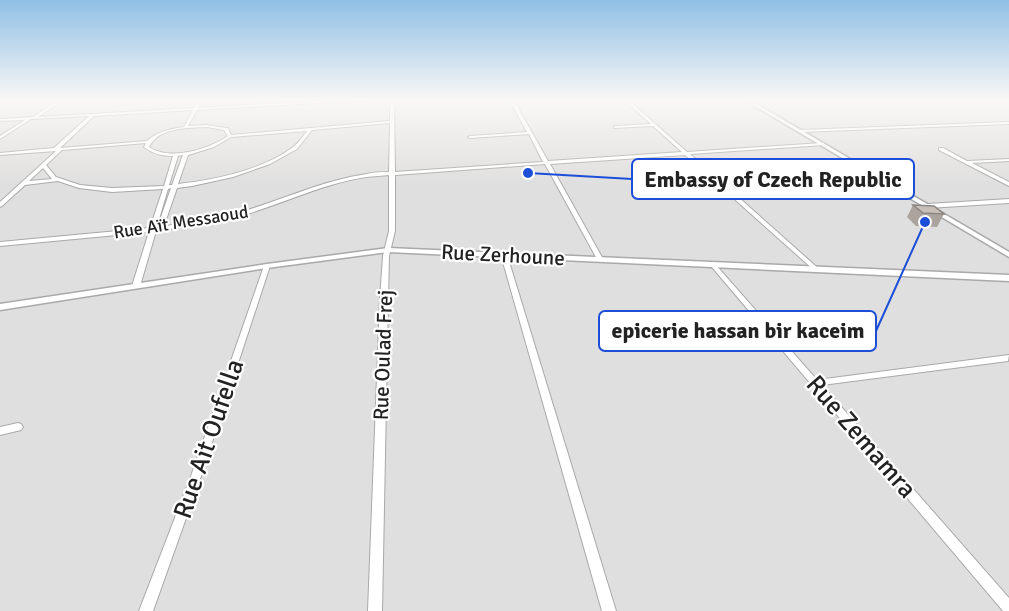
<svg xmlns="http://www.w3.org/2000/svg" width="1009" height="611" viewBox="0 0 1009 611" font-family="Signika,sans-serif">
  <rect width="100%" height="100%" fill="#f2efe9"/>
  <rect fill="#e0dfdf" x="0" y="99" width="1009" height="512"/>
  <g fill="none" stroke-linecap="round" stroke-linejoin="round">
    <defs>
      <g id="minor">
        <path d="M4,99H9L0,104V101Z"/>
        <path d="M60,99H65L38,117L194,108L199,99H203L198,108L351,99H373L371,100L197,110L188,126L207,125L226,128H228L231,135L390,121V99H394L395,172L543,162L529,134L470,138L468,137L470,136L527,132L509,99H513L548,161L682,152L653,126L614,128V126H616L651,124L623,99H627L687,152L822,143H824V145L690,154L820,270L819,271H815L685,155L550,164L603,259L600,261L597,259L545,164L395,175V231L389,256L388,299L382,611H368L380,299L383,256L389,231V175C382,176 374,176 366,177C325,183 287,202 247,214C217,222 186,227 156,231L140,286L136,288L132,286L149,232L0,246V242L150,228L163,189L112,192L79,188L58,181L25,185L2,206L0,207V202L56,151L0,155V153L54,148L89,116L31,119L0,139V136L25,120L0,121V119L33,117ZM193,110L184,127C170,129 158,131 147,141L60,148L94,116ZM390,123L389,172C382,172 374,172 367,174C324,180 285,199 244,211C216,219 187,223 158,227L167,217L177,188L192,186L233,177L270,164L297,149L312,130ZM207,127L224,130L228,136C207,150 170,161 149,147C159,127 188,128 207,127ZM307,131C303,136 298,144 292,148C261,170 215,180 178,184L188,155L214,147L231,137ZM146,143L144,147C153,154 162,156 173,156L164,186L112,188L80,185L56,177L46,165L62,150ZM183,155L172,185H169L178,156ZM43,168L52,179L29,181ZM171,188L161,217L159,219L168,189Z"/>
        <path d="M1009,122V124L800,132L798,131L800,130Z"/>
        <path d="M939,148H943L967,161L1009,159V161L972,163L1009,182V186L939,150Z"/>
        <path d="M1009,199V203L928,208L925,206L928,204Z"/>
        <path d="M504,253L507,255L616,611H602L501,255Z"/>
        <path d="M713,263L715,264L817,380L1009,355L1008,361L822,385L1009,598V611H1003L711,266L710,265Z"/>
        <path d="M267,264L270,266L201,476L153,611H139L191,476L264,266Z"/>
        <path d="M18,423L21,424L23,427L21,430L0,435V427Z"/>
      </g>
      <g id="tertiary">
        <path d="M743,99H748L1009,252V257Z"/>
        <path d="M388,248L1009,275V281L388,252L267,268L0,310V304L267,264Z"/>
      </g>
    </defs>
    <use href="#minor" stroke="#a9a9a9" stroke-width="2"/>
    <use href="#tertiary" stroke="#a9a9a9" stroke-width="3"/>
    <use href="#minor" fill="#fff" fill-rule="evenodd"/>
    <use href="#tertiary" fill="#fff" fill-rule="evenodd"/>
  </g>
  <path fill="#aba49e" d="M913,205L944,214L937,227L916,226L907,217Z"/>
  <path fill="#c7bfb8" stroke="#8b8681" stroke-width="1.5" d="M913,205L934,206L944,214L923,213Z"/>
  <linearGradient id="sky" x2="0" y2="1"><stop stop-color="#8fc0e4"/><stop offset="0.54" stop-color="#f9f8f5"/><stop offset="1" stop-color="#f9f8f5" stop-opacity="0"/></linearGradient>
  <rect width="1009" height="185" fill="url(#sky)"/>
  <g text-anchor="middle" dominant-baseline="central" stroke-width="4.5" stroke-linejoin="round" paint-order="stroke">
    <g font-size="18" fill="#222" stroke="#fff">
      <text transform="translate(181 222) rotate(-9)">Rue Aït Messaoud</text>
    </g>
    <g font-size="21" fill="#222" stroke="#fff">
      <text transform="translate(503 255) rotate(3)">Rue Zerhoune</text>
      <text transform="translate(383 355) rotate(-88)">Rue Oulad Frej</text>
    </g>
    <g font-size="26" fill="#222" stroke="#fff">
      <text transform="translate(861 437) rotate(49)">Rue Zemamra</text>
      <text transform="translate(209 439) rotate(-71)">Rue Ait Oufella</text>
    </g>
  </g>
  <path fill="none" stroke="#1d4ed8" stroke-width="2" d="M528 173L632 179M925 222L876 331"/>
  <g fill="#1d4ed8" stroke="#fff" stroke-width="2">
    <circle cx="528" cy="173" r="6"/>
    <circle cx="925" cy="222" r="6"/>
  </g>
  <g fill="#fff" stroke="#1d4ed8" stroke-width="2">
    <rect x="632" y="159" width="282" height="40" rx="6"/>
    <rect x="599" y="311" width="277" height="40" rx="6"/>
  </g>
  <g font-size="22" text-anchor="middle" font-weight="bold" fill="#222">
    <text x="773" y="187">Embassy of Czech Republic</text>
    <text x="738" y="338">epicerie hassan bir kaceim</text>
  </g>
</svg>
